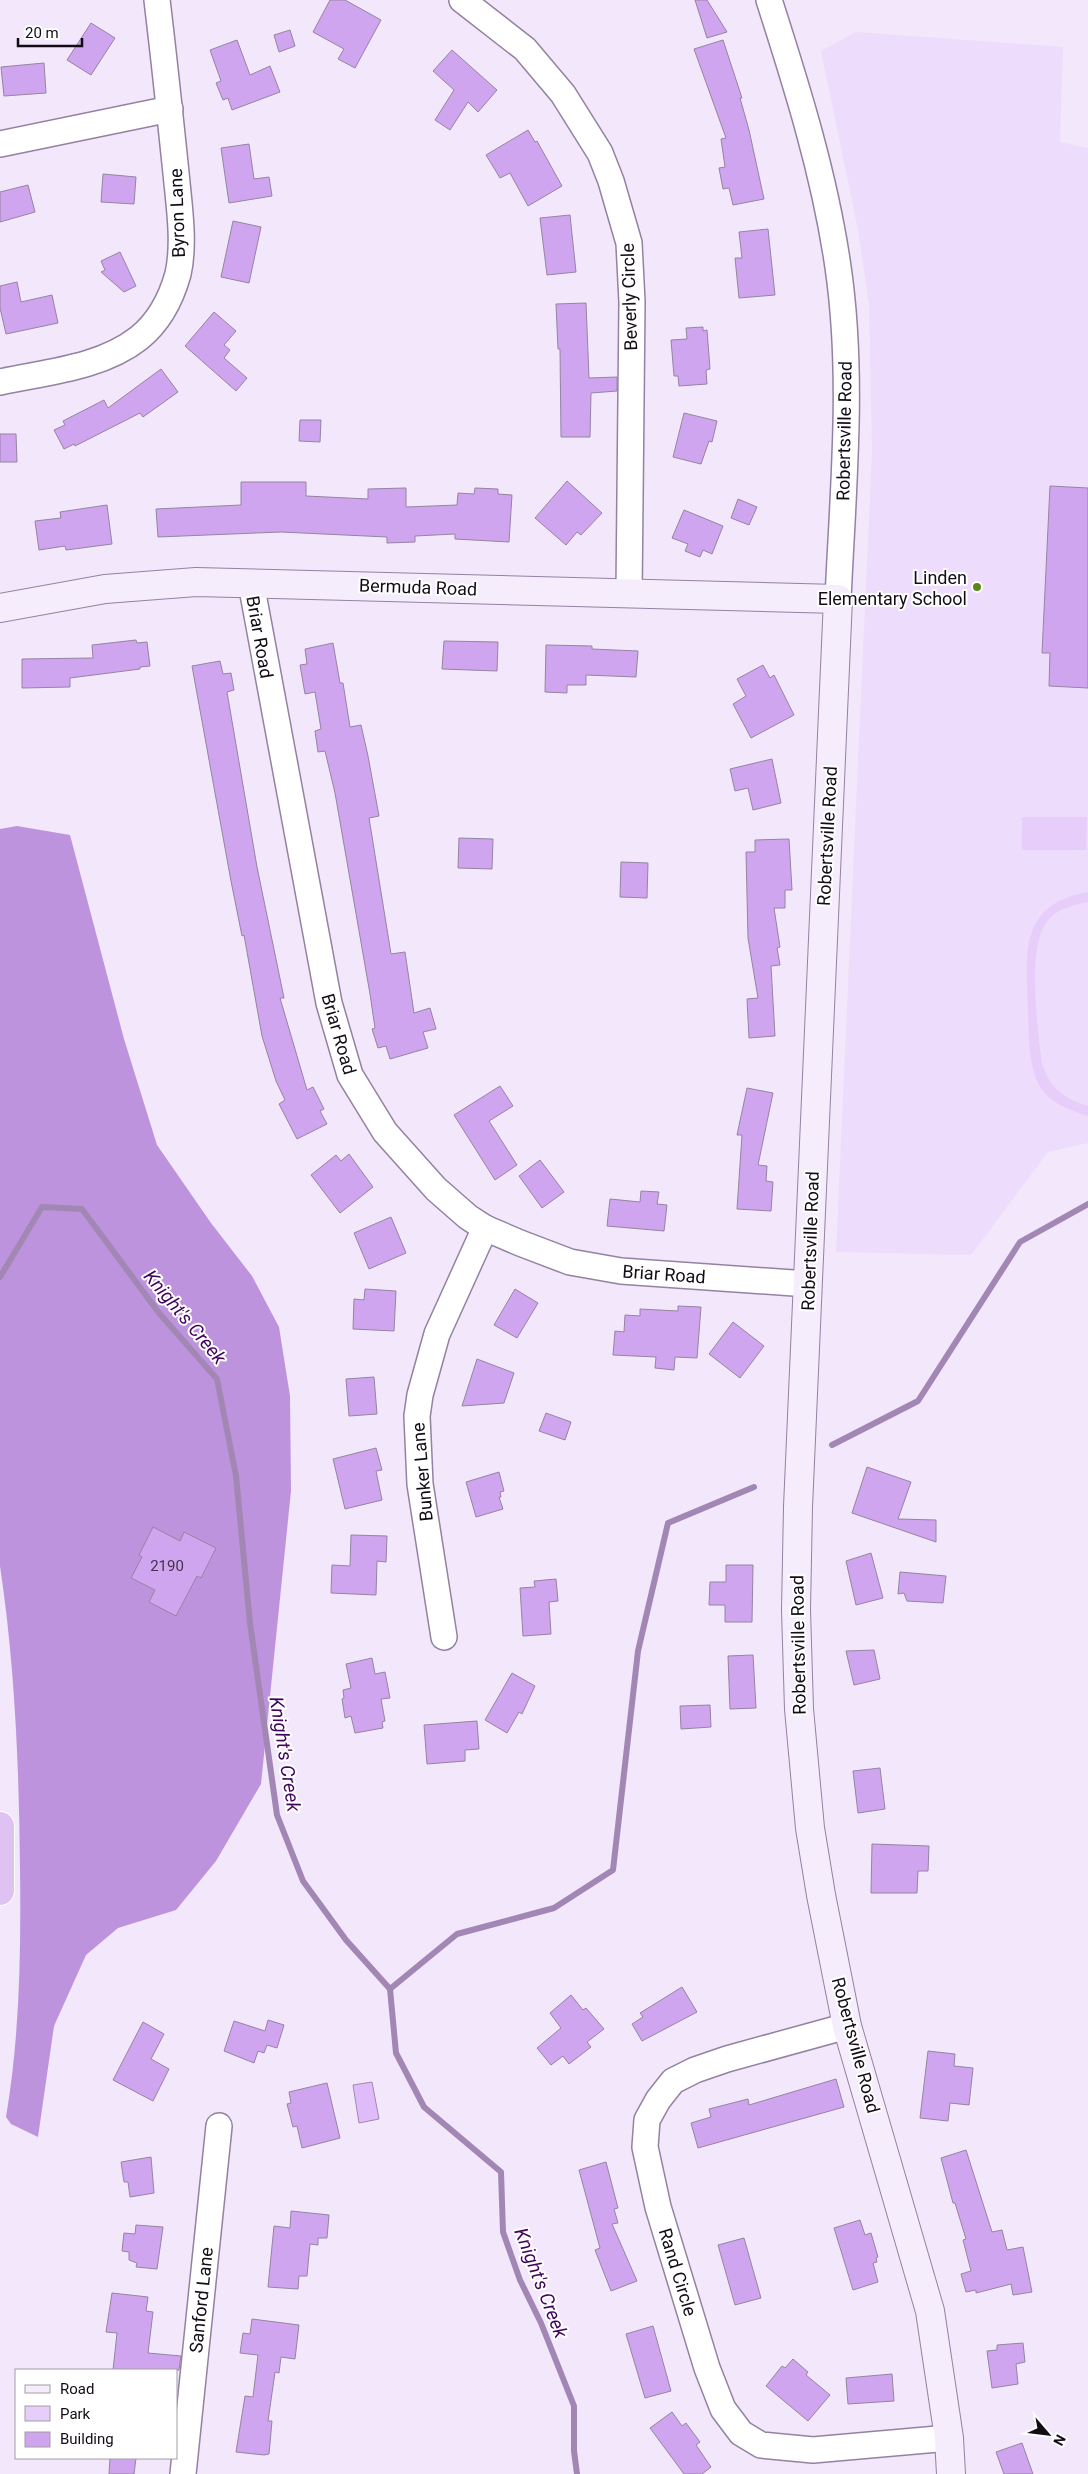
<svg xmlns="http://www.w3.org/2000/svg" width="1088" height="2474" viewBox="0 0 1088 2474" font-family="Roboto,sans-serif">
  <rect width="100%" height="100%" fill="#f2e7fb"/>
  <path fill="#eedcfc" d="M856,32L1063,47L1060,142L1088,148V1143L1048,1152L971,1255L836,1252L872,451L869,305L858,230L821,51Z"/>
  <g fill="#e7cefa">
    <path d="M1022,817H1087L1086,850H1022Z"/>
    <path d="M1088,892V902C1074,905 1060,908 1050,918C1025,942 1038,1031 1042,1064C1051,1089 1063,1098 1088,1106V1116C1068,1109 1048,1103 1038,1083C1028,1062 1029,1034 1028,1011C1026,955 1018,904 1088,892Z"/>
  </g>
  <path fill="#be93dd" d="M17,826L70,835L124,1039L157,1145L211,1223L252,1276L279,1327L290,1396L291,1491L261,1784L216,1861L176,1910L118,1928L86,1955L54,2026L38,2137L11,2124L6,2117C20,2035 21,1950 20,1868C19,1767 15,1666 0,1566V829Z"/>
  <path fill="#dfbcf9" stroke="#a287b5" d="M372,2082L379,2119L359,2123L353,2085Z"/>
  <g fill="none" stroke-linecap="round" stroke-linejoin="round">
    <g stroke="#a287b5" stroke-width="6">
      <path d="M0,1277L42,1207L82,1209L159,1313L217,1379L236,1476L250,1623L277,1815L303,1881L346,1940L390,1989L396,2053L424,2107L501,2172L503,2232L520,2280L541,2323L574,2406V2451L577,2474"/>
      <path d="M832,1445L918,1401L1020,1242L1088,1204"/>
      <path d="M390,1989L457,1934L554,1908L613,1870L638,1651L668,1523L754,1487"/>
    </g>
  </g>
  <g fill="#d0a5ef" stroke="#9584a2">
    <path d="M330,0H345L381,20L355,68L338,59L344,49L313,32Z"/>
    <path d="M695,0H707L727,32L707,38Z"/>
    <path d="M91,23L115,38L91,75L67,60Z"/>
    <path d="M290,30L295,46L279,52L274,35Z"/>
    <path d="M237,40L250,75L270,66L280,92L232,110L228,98L223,100L216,83L221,81L210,50Z"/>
    <path d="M723,40L742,98H740L749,130L764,199L733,205L729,188L723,189L719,168L725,167L721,139L726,138L694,49Z"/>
    <path d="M452,50L497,90L478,112L468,102L450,130L435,120L454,90L433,71Z"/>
    <path d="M44,63L46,93L4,96L1,67Z"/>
    <path d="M528,130L535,142L537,141L562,186L528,206L510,173L500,178L486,155Z"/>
    <path d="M249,144L254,179L269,177L272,196L229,203L221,148Z"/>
    <path d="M103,174L136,177L134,204L101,202Z"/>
    <path d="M28,185L35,212L0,222V192Z"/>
    <path d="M570,215L576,272L547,275L540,218Z"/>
    <path d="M233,221L261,227L249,283L221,277Z"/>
    <path d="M768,229L775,295L739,298L735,258H742L739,232Z"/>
    <path d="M120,252L136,286L124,292L101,272L105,270L101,261Z"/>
    <path d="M17,282L21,302L52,295L58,323L6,334L0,308V286Z"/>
    <path d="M586,303L589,378L617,377V391L591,393L590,437H561L560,349H558L556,304Z"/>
    <path d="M214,312L236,331L224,345L230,350L224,358L247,378L236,391L185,346Z"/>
    <path d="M703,327V331L707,330L710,369L706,370L707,384L679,386L678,376H674L671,340L687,339L686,328Z"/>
    <path d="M161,369L178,392L143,417L140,413L75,446L74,444L64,449L54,430L65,425L63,421L104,400L108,408Z"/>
    <path d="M684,413L717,421L712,442L709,441L701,464L673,457Z"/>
    <path d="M300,420H321L320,442L299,441Z"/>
    <path d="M0,434H16L17,462H0Z"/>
    <path d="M567,481L602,513L581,535L577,532L566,545L535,518Z"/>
    <path d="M241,482H306V496L368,499V489L406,488V507L457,505L458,493L474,494L475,488L498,489V494L512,495L509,542L455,539V534L415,536V542L387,543V537L281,532L158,537L156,509L241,505Z"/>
    <path d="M1050,486L1088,488V688L1049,686L1050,653H1042Z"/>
    <path d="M738,499L757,507L749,525L731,518Z"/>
    <path d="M107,505L112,544L66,550L65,546L39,550L35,521L61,518L60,512Z"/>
    <path d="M684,510L723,526L712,554L703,550L700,557L685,551L688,544L672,538Z"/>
    <path d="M136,640L137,643L147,642L150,666L140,667V669L70,678V687L22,688V659L93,658L92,645Z"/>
    <path d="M444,641L498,642L497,671L442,669Z"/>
    <path d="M333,643L340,683H343L350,727L361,725L368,756L379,816L369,818L391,954L405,952L414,1013L430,1008L436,1029L423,1032L428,1048L390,1059L386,1046L378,1048L372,1029L375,1028L370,994L335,793L325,751L318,752L315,731L321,729L315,692L305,694L300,665L307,664L305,649Z"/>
    <path d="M546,645L592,646V649L638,651L636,677L586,675V685H567V693L545,692Z"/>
    <path d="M220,661L223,674L231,673L234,690L227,692L257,867L284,998H280L307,1090L313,1087L324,1109L320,1111L327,1124L297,1139L279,1104L285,1100L276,1081L262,1036L244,935L242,936L231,881L192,666Z"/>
    <path d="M763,665L770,678L774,675L794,715L751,738L733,704L746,696L737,679Z"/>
    <path d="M772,759L781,803L753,810L748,788L735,791L730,769Z"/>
    <path d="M459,838L493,839L492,869L458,868Z"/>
    <path d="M789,839L792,890H785V908H774L780,947L777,948L780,965L771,966L775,1036L749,1038L747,999L758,998L748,938L746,852H755V840Z"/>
    <path d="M621,862L648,863L647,898L620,897Z"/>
    <path d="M500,1086L513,1106L489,1121L517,1165L495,1180L454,1115Z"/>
    <path d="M747,1088L773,1093L758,1165L767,1166L766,1181L773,1182L771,1211L737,1209L742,1135H737Z"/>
    <path d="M349,1154L373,1187L340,1213L311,1175L336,1155L341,1161Z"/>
    <path d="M540,1160L564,1192L542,1208L519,1176Z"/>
    <path d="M641,1191L659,1192L657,1204L667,1205L664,1231L607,1226L610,1199L640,1202Z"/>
    <path d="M391,1217L406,1253L369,1269L354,1233Z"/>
    <path d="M365,1289L396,1291L394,1331L353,1329L354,1299L364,1300Z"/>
    <path d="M515,1289L538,1303L517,1338L494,1325Z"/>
    <path d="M678,1306L701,1307L697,1358L675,1357L674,1370L655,1368L656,1357L613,1355L615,1331L624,1332L625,1315L640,1316V1309L678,1311Z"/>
    <path d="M733,1322L764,1346L740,1378L709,1354Z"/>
    <path d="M477,1359L514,1373L504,1403L462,1406Z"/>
    <path d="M374,1377L377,1414L349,1416L346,1379Z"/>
    <path d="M546,1413L571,1422L565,1440L539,1431Z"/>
    <path d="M376,1448L382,1470L376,1471L382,1500L345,1509L333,1459Z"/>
    <path d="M867,1467L911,1482L898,1519L936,1520V1542L852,1513Z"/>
    <path d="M499,1472L504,1491L500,1492L501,1497H499L503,1509L476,1517L466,1482Z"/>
    <path d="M153,1527L180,1541L184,1532L216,1548L201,1578L197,1576L176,1616L149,1602L155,1590L131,1578L142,1557L139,1555Z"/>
    <path d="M351,1535L387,1536L386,1562L377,1561L376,1595L331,1593L332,1565L350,1566Z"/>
    <path d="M871,1553L883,1598L856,1605L846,1561Z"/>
    <path d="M726,1565H753L752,1622H725V1605H709L710,1582H726Z"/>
    <path d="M900,1572L946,1576L943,1603L907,1601L904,1593L898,1594Z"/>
    <path d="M556,1579L558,1601L549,1602L551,1634L523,1636L520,1588L535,1587L534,1581Z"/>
    <path d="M874,1650L880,1679L854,1685L846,1651Z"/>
    <path d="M753,1655L756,1708L730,1709L728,1656Z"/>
    <path d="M372,1658L375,1674L385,1672L390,1698L381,1699L385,1721L382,1722L383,1728L355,1733L351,1716L345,1718L342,1699L344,1698L343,1690L351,1688L346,1664Z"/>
    <path d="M512,1673L535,1686L522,1714L519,1712L507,1733L485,1720Z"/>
    <path d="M710,1705L711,1727L681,1729L680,1706Z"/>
    <path d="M477,1721L479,1749L465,1750V1761L427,1764L424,1725Z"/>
    <path d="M880,1768L885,1809L858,1813L853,1771Z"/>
    <path d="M872,1844L929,1846L928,1871H918L917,1893H871Z"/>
    <path d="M682,1987L697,2012L642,2041L632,2024L643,2017L640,2013Z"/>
    <path d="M571,1995L583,2010L586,2008L604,2029L587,2042L591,2047L569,2064L563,2056L551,2065L537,2048L561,2028L550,2013Z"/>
    <path d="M268,2020L284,2025L277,2048L267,2045L264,2053L258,2051L254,2063L224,2051L234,2021L265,2031Z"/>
    <path d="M143,2022L164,2034L151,2059L169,2069L153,2101L113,2080Z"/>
    <path d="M928,2051L955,2054L954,2066L973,2068L969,2105L950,2103L948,2121L920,2118Z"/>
    <path d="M836,2079L844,2107L698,2148L691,2123L711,2117L709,2109L748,2099L749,2105Z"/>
    <path d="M327,2083L340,2138L302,2148L297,2126L293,2127L287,2104L291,2103L289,2092Z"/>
    <path d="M966,2150L992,2232L1002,2230L1007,2250L1023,2247L1032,2292L1013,2295L1011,2284L976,2293V2290L966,2292L961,2274L971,2271L963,2240L966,2239L955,2203H953L941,2158Z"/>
    <path d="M151,2157L154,2193L130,2197L128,2182H124L121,2162Z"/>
    <path d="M606,2162L618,2208L614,2209L618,2223L612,2224L637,2281L611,2291L595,2250L600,2248L579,2170Z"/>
    <path d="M291,2211L329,2215L327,2238H318V2245L310,2244L307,2276H299L298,2289L268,2287L274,2226L290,2228Z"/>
    <path d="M860,2220L865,2235L871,2233L878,2257L876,2258L877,2262L873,2263L878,2282L853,2290L834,2228Z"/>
    <path d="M136,2225L163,2227L157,2269L136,2267L137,2263L129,2260V2252L122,2251L124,2233L135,2234Z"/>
    <path d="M744,2238L761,2298L735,2305L718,2245Z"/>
    <path d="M112,2293L148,2297L146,2311L153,2312L148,2353L181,2356L179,2370H113L117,2333L106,2332Z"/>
    <path d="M252,2319L299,2325L295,2359L281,2357L279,2373L275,2372L268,2421H272L269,2454L264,2455L236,2452L245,2396L253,2397L258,2355L240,2353L243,2333L250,2334Z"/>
    <path d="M653,2326L671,2391L645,2398L626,2334Z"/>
    <path d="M1023,2343L1025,2362L1016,2364L1018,2384L992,2388L987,2351L997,2350V2345Z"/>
    <path d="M793,2359L808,2372L806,2375L830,2395L808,2421L766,2386L782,2366L785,2368Z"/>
    <path d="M892,2374L894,2401L848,2404L846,2378Z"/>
    <path d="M672,2412L682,2426L686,2423L700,2442L696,2445L711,2467L702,2474H684L650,2428Z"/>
    <path d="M1022,2443L1033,2474H1004L996,2452Z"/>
    <path d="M110,2458H136L134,2474H109Z"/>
  </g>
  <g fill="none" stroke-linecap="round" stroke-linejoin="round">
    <defs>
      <g id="street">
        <path d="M462,0L525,49L563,94L600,153L611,181L629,243L632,302L629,594"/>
        <path d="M769,0C797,87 825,176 838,267C854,376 843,489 838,599"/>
        <path d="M0,144L170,109"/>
        <path d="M0,382C46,372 101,368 139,338C159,322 171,299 178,274C185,243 179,205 176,173C170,115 164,58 157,0"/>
        <path d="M251,583L329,1003L350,1075L385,1132L436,1189L468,1217L485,1228L520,1243L570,1262L621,1271L808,1284"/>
        <path d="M444,1637L420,1484L417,1416L420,1395L437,1334L485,1228"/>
        <path d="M847,2026L727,2059L695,2070L673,2081L658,2100L647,2120L645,2147L658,2207L707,2368L723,2409L741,2433L761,2445L813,2450L949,2438"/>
        <path d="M183,2474L219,2126"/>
      </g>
      <path id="secondary" d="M0,608L105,589L196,582L838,599L798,1507L796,1610L799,1709L810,1828L821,1895L847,2026L930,2311L949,2438L951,2474"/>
      <path id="highway" d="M0,1826V1891"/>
    </defs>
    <use href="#street" stroke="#9482a1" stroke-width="28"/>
    <use href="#secondary" stroke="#9482a1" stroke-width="30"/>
    <use href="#highway" stroke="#fff" stroke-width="30"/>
    <use href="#street" stroke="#fff" stroke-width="25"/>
    <use href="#secondary" stroke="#f5edfb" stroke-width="28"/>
    <use href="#highway" stroke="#dec3f2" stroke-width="28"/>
  </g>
  <circle fill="#598718" stroke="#fff" stroke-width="2" cx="977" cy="587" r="5"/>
  <g text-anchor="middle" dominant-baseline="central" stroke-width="4" stroke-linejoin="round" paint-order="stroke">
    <g font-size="15" fill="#42324d">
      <text x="167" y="1566">2190</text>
    </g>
    <g font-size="18" fill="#130c17" stroke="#fff">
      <text transform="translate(177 213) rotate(-92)">Byron Lane</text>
      <text transform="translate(629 297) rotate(-92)">Beverly Circle</text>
      <text transform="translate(844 431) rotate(-89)">Robertsville Road</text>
      <text transform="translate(418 587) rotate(2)">Bermuda Road</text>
      <text transform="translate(260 637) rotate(80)">Briar Road</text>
      <text transform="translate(827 836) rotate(-87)">Robertsville Road</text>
      <text transform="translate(339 1034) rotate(74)">Briar Road</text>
      <text transform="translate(810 1241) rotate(-88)">Robertsville Road</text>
      <text transform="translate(664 1274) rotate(4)">Briar Road</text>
      <text transform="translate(422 1472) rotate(-95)">Bunker Lane</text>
      <text transform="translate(798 1645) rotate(-91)">Robertsville Road</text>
      <text transform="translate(856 2045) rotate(75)">Robertsville Road</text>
      <text transform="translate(678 2272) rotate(73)">Rand Circle</text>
      <text transform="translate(201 2300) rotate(-84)">Sanford Lane</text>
    </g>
    <g font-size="18" fill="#130c17" stroke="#fff" text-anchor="end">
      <text x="967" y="577">Linden<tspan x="967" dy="21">Elementary School</tspan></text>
    </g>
    <g font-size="19" font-style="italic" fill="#40025d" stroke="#fff">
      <text transform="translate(185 1317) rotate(50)">Knight's Creek</text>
      <text transform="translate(285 1754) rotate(81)">Knight's Creek</text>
      <text transform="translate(541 2283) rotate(69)">Knight's Creek</text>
    </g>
  </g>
  <rect x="15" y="2369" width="162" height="90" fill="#ffffff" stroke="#a19ea2"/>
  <rect x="25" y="2385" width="25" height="8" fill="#f5edfb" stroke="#a19ea2"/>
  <text x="60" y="2394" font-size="15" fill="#130c17">Road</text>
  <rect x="25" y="2406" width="25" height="15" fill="#e7cefa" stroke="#a19ea2"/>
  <text x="60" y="2419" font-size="15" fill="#130c17">Park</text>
  <rect x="25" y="2432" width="25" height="15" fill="#d0a5ef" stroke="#a19ea2"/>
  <text x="60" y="2444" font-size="15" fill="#130c17">Building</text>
  <g transform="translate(1048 2434) rotate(118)" stroke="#ffffff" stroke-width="4" paint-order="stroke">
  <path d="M0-4L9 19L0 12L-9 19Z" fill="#130c17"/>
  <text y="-8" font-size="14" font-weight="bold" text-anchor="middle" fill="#130c17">N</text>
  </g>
  <path d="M18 38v8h64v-8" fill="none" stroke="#130c17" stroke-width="2.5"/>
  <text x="25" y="38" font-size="15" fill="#130c17" stroke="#ffffff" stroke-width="4" paint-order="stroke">20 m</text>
</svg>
